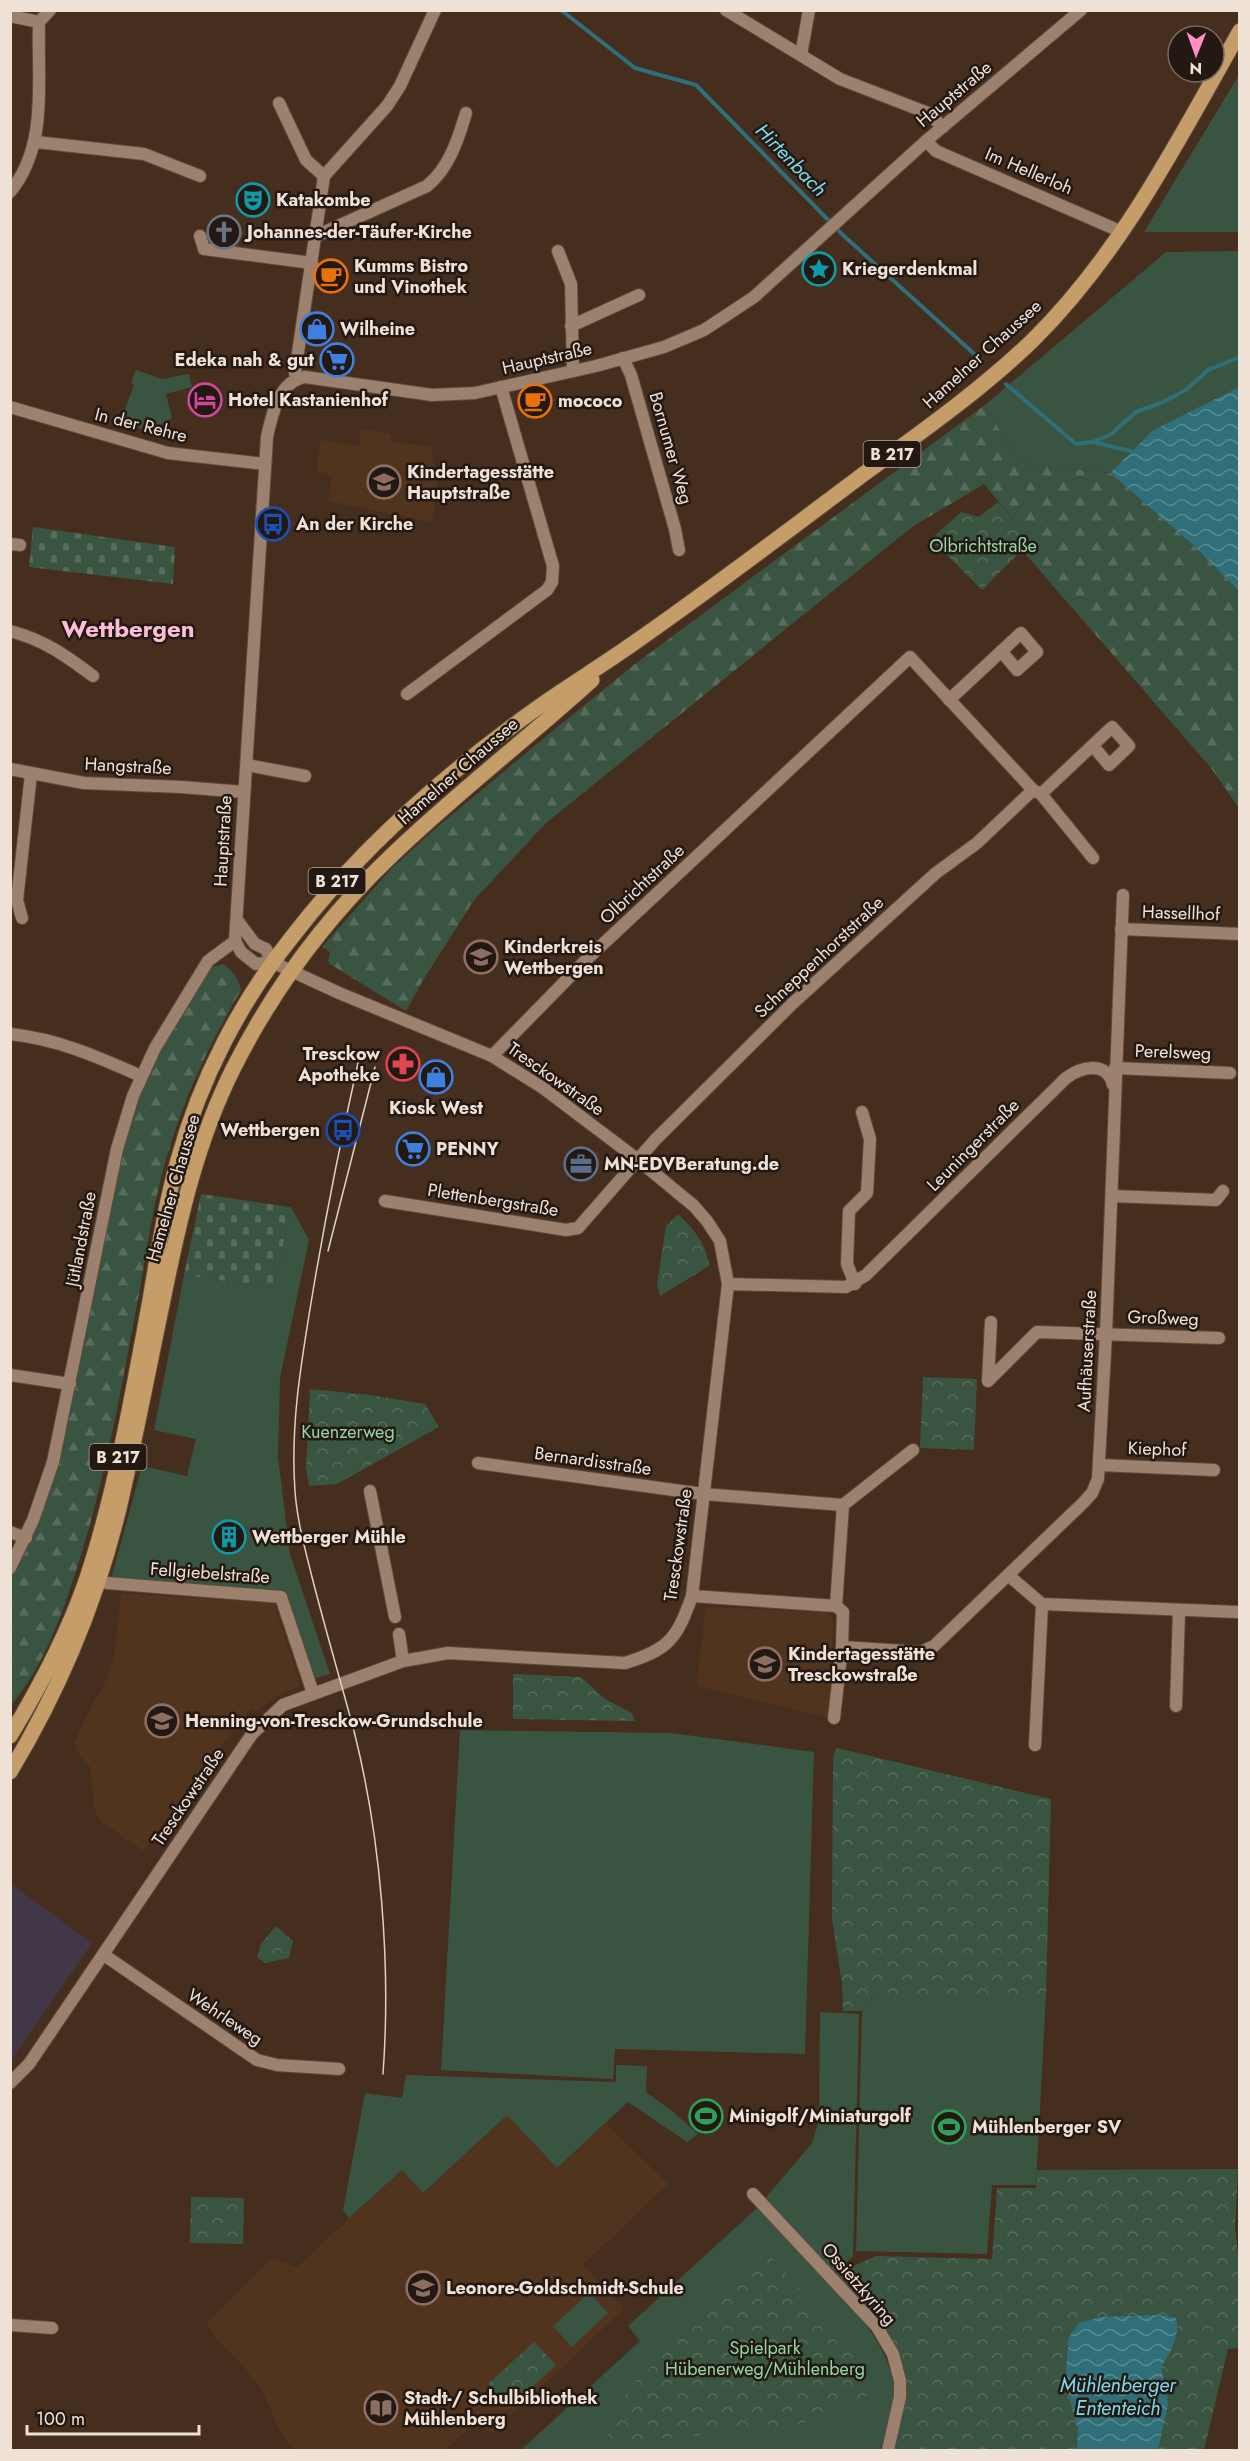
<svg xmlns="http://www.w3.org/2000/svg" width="1250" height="2461" viewBox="0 0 1250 2461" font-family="Jost,sans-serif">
  <defs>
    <pattern id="forest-firs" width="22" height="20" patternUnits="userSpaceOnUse" patternTransform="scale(1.5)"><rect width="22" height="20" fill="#3a5442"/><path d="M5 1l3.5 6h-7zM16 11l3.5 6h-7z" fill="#576c5d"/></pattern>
    <pattern id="cemetery-stones" width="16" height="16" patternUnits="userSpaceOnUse" patternTransform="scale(1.5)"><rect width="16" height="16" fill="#3a5442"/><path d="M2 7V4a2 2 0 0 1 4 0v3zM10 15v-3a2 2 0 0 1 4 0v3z" fill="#576c5d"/></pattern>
    <pattern id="park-crowns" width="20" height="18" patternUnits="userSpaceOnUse" patternTransform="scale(1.5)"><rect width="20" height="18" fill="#3a5442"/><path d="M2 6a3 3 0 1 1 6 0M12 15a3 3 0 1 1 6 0" fill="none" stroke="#576c5d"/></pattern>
    <pattern id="water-waves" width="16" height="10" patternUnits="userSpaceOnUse" patternTransform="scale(1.5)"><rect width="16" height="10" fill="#2f6f79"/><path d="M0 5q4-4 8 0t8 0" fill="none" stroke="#588a91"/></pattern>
  </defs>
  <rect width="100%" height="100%" fill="#452e1e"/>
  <path fill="#423747" d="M11,1884L92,1943L11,2061Z"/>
  <g fill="#50341e">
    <path d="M361,429L391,434V442L431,446L438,490L432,522L328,501L332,475L316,471L321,440L359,446Z"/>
    <path d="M121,1593L274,1603L301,1685L272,1699L256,1712L252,1709L248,1712L187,1790L144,1851L100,1821L94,1807L90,1767L77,1752L74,1743L92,1704L103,1688L114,1656Z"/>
    <path d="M711,1607L825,1612L830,1615L833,1621L829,1718L700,1687L697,1683L705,1609Z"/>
    <path d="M507,2114L557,2168L606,2123L668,2184L583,2265L624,2309L491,2434L477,2421L446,2450H295L280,2432L264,2394L245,2368L212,2333L207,2323L272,2258L297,2267L402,2170L424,2193Z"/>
  </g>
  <g fill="#3a5442">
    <path d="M1239,75V232H1144Z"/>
    <path d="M1239,251V387L1153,430L1110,473L1019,463L985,405L1166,252Z"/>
    <path d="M136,370L162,379L189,374L192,387L166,394L172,418L155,428L143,425L142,429L120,422L134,385L131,383Z"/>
    <path d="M291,1207L309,1240L280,1378L278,1456L290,1554L330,1674L308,1680L279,1592L111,1579L142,1466L187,1476L196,1439L154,1430L184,1275L274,1288Z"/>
    <path d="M460,1730L671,1733L814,1752L805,2054L615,2049L613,2079L441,2070Z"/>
    <path d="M951,1994L1046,1995L1036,2185H992L987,2254L856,2251L862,2011L874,1995Z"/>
    <path d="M820,2012L859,2014L853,2257L825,2278C855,2313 893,2346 894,2396C894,2413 885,2434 880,2450H521L640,2341L628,2326L758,2207L812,2143L819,2120Z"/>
    <path d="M616,2065L647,2066L646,2092L672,2111L698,2134L687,2142L628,2102L557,2168L507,2115L423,2193L402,2170L349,2218L343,2210L365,2093L402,2098L406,2075L616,2082Z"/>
    <path d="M708,2101L721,2114L714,2121L710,2118L699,2129L690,2119Z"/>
    <path d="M589,2293L608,2313L572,2347L553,2326Z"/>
  </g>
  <g fill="url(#forest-firs)">
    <path d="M985,405L1019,463L1110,473L1193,545L1239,591V808L1211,768L1022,550L1021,529L984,484L912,527L546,823L474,900L422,982L406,1011L330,964L328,961L330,952L322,947L391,869L436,828L555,729L635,664Z"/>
    <path d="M223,964C233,970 239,980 241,990C205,1051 177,1113 160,1182C149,1226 144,1271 135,1315C119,1402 103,1488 76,1571C61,1617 43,1668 11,1705V1567L58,1444L110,1184L155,1048L212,967Z"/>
  </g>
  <g fill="url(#cemetery-stones)">
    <path d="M33,527L175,547L173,584L29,567Z"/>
    <path d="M201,1194L291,1207L274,1288L184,1275Z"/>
  </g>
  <g fill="url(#park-crowns)">
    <path d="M998,502L1021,529L1022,550L982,590L931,539L961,512L979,517Z"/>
    <path d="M678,1214C693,1228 707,1245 709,1266L660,1296L657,1284L666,1226Z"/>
    <path d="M923,1377L977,1379L974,1450L920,1448Z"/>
    <path d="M310,1389L370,1395L425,1404L439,1427L337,1484L309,1486L306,1469Z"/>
    <path d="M513,1674L581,1677L605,1699L632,1713L635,1721L513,1719Z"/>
    <path d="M837,1748L1051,1799L1046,1995H874L862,2011H843L842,1984L832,1919L833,1756Z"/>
    <path d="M276,1926L293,1941L289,1958L265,1963L257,1957L261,1944Z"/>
    <path d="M1238,2169L1235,2227L1240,2273L1239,2348L1228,2349L1204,2450H893C898,2433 905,2414 906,2396C908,2343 868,2310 836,2274L876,2256L992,2259L997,2188H1036L1037,2170Z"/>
    <path d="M191,2197L244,2198L243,2244L190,2243Z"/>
    <path d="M769,2255L848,2342L864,2366L871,2394L790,2428L606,2443L614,2412L632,2385Z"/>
    <path d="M534,2342L556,2365L510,2408L488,2384Z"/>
  </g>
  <g fill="url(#water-waves)">
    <path d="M1239,387V591L1193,545L1110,473L1153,430Z"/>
    <path d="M1159,2315L1176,2318C1180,2337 1171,2352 1161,2367L1168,2404L1158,2450H1077L1078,2427L1070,2401L1066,2370L1069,2337L1079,2323L1101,2317Z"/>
  </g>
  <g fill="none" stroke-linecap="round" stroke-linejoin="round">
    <g stroke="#2f6f79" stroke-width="4">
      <path d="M561,10L635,68L696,85L843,235L981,360"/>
      <path d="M1006,384L1076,444L1092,442L1110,435L1136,412L1163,402L1186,390L1208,370L1240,357"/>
      <path d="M1093,442L1135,452"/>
    </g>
    <defs>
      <g id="street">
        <path d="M726,10L840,79L928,113L943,127"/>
        <path d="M10,16L39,22"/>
        <path d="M801,55L809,10"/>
        <path d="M279,103L306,160L324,176"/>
        <path d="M926,141L936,151L1122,232"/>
        <path d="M36,142L144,154L200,176"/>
        <path d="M324,176L387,106L400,86L435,10"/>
        <path d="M10,192C49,145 37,79 39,22L50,10"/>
        <path d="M200,236L204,249L312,263"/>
        <path d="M316,236L427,186C449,168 458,140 466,113"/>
        <path d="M558,251L571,284L573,371"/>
        <path d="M571,326L639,295"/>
        <path d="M623,358L631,375L675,529L679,550"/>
        <path d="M298,379L295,373L324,176"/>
        <path d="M10,407L168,453L265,464"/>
        <path d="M10,544L20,545"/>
        <path d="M10,631C44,640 65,655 93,676"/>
        <path d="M407,694L547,590L552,582L553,566L501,387"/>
        <path d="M949,700L1021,633L1037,652L1017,670L1001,651"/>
        <path d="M247,765L305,776"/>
        <path d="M10,769L84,783L181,787L244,792"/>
        <path d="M1041,794L1112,727L1129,746L1109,765L1093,746"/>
        <path d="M22,918L17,900L31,774"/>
        <path d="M237,920L255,944L266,949L272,962"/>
        <path d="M1121,929L1240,934"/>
        <path d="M10,1034C58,1039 98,1057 141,1076"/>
        <path d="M492,1056L587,959L910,657L1033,790L1041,794L1093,858"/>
        <path d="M1115,1068L1230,1073"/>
        <path d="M1112,1196L1216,1200L1223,1191"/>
        <path d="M385,1201L566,1230L578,1228L655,1140L793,1003L936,873L977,843L1033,790"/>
        <path d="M728,1284L846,1287L866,1275L1066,1078C1082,1066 1108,1061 1113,1085"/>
        <path d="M855,1284L847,1264L849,1211L867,1193L870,1139L862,1112"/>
        <path d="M991,1322L988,1381L1037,1332L1219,1338"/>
        <path d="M10,1375L70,1384"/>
        <path d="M478,1463L703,1494L843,1505L913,1450"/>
        <path d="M1100,1465L1214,1470"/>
        <path d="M370,1491L395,1617"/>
        <path d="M10,1532L26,1538"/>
        <path d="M10,1568L33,1520L53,1462L117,1149L133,1096L155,1048L208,961L235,941"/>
        <path d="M1008,1575L1042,1604L1237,1612"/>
        <path d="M107,1583L281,1597L313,1693"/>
        <path d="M692,1596L836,1606L843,1612L842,1647L834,1718"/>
        <path d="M836,1606L843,1505"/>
        <path d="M399,1634L403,1661"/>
        <path d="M842,1647L921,1652L934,1646L1084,1502L1092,1493L1098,1479L1106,1334L1123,895"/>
        <path d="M1176,1706L1179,1611"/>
        <path d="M1035,1745L1042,1604"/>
        <path d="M104,1955L257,2060L277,2065L339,2069"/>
        <path d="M10,2083L29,2064L252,1734L283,1705L403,1661L448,1653L625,1663C668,1650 677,1639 692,1596L728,1284L720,1241L707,1221L694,1206L637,1159L543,1088L492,1056L339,993L272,962L256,964L241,952L235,941L267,437C272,414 279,381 305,377L432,395L475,393L596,366L664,347L704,330L754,297L926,141L1081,10"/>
        <path d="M753,2194L877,2327L893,2354L900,2381V2397L888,2450"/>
        <path d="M10,2325L52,2328"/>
      </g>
      <g id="primary">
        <path d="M10,1736C41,1685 68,1634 87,1578C116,1490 133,1392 150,1300C158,1253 165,1206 178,1160C200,1080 240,1002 292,937C362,846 447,772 540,706C570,685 601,666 631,645C709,591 785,533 861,476C920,433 980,391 1033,340C1122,252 1179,139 1240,31"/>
        <path d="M10,1772C60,1689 99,1595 121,1500C136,1434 149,1367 163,1300C179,1221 197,1140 234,1067C273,990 327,917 390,857C454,795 526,740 592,680"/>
      </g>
    </defs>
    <use href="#street" stroke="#5d4b3c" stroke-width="14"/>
    <use href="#primary" stroke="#5d4b3c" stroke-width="17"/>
    <use href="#street" stroke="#9c816e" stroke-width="12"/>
    <use href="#primary" stroke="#c59d69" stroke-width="15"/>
    <g stroke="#decfc4" stroke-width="1.5">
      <path d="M358,1063C341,1139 326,1214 313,1291C302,1358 290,1423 295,1491C297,1520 305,1549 312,1577C325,1628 340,1679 354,1731C381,1838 391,1965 383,2074"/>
      <path d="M328,1251L375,1067"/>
    </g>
  </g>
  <defs>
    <symbol id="theatre-ring" viewBox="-11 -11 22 22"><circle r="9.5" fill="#231912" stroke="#0f9aa8" stroke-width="1.5"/><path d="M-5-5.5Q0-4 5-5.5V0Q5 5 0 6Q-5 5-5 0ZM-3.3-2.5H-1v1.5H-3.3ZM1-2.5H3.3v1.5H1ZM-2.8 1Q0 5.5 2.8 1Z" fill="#0f9aa8"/></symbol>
    <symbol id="church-ring" viewBox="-11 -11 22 22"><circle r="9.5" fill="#231912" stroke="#6b7280" stroke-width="1.5"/><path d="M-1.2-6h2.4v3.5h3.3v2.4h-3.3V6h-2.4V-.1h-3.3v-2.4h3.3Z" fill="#6b7280"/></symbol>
    <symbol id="sight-ring" viewBox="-11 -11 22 22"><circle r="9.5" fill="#231912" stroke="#0f9aa8" stroke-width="1.5"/><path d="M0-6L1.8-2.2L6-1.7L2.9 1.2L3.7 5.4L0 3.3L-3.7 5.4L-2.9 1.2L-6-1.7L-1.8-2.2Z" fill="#0f9aa8"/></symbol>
    <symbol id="cafe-ring" viewBox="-11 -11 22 22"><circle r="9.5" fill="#231912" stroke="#e8710a" stroke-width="1.5"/><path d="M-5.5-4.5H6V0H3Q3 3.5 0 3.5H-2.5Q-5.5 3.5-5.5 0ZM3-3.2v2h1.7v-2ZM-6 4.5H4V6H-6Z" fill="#e8710a"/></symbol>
    <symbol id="shop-ring" viewBox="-11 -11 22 22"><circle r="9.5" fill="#231912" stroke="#3f7fe0" stroke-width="1.5"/><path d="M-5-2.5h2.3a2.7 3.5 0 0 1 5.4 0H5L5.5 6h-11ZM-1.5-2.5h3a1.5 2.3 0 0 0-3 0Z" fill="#3f7fe0"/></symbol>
    <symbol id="supermarket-ring" viewBox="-11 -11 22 22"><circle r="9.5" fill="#231912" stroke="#3f7fe0" stroke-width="1.5"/><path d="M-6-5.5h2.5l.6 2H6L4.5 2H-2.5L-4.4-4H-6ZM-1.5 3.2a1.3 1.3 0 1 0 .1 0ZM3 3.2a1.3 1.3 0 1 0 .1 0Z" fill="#3f7fe0"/></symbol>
    <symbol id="hotel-ring" viewBox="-11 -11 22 22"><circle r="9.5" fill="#231912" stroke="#d1479c" stroke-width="1.5"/><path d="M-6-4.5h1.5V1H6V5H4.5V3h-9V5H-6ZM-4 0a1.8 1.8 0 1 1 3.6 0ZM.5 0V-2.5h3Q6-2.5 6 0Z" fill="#d1479c"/></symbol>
    <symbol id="school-ring" viewBox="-11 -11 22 22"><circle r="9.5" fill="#231912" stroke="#8d6e63" stroke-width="1.5"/><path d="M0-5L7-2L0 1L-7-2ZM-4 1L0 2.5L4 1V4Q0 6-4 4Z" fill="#8d6e63"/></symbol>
    <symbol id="bus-ring" viewBox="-11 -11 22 22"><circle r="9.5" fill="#231912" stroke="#1a4fb4" stroke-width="1.5"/><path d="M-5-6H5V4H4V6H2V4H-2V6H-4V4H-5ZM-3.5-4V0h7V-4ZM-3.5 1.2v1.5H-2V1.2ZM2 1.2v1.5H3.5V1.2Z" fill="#1a4fb4"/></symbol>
    <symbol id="pharmacy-ring" viewBox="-11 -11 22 22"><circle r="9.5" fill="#231912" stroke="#e0444e" stroke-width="1.5"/><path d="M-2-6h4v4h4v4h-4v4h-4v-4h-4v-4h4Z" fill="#e0444e"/></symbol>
    <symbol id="office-ring" viewBox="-11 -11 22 22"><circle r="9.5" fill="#231912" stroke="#5c6f8a" stroke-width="1.5"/><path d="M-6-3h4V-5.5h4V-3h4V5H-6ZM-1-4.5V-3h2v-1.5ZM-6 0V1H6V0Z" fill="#5c6f8a"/></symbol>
    <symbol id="building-ring" viewBox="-11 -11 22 22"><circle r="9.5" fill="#231912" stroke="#0f9aa8" stroke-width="1.5"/><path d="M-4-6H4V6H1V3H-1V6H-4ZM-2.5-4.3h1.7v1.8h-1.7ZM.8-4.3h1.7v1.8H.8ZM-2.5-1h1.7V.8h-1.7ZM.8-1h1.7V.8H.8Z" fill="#0f9aa8"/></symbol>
    <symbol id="stadium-ring" viewBox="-11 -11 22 22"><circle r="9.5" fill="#231912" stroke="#2e9e5b" stroke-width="1.5"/><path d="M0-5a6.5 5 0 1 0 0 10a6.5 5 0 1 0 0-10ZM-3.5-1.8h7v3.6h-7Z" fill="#2e9e5b"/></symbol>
    <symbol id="library-ring" viewBox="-11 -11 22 22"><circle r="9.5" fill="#231912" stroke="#8d6e63" stroke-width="1.5"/><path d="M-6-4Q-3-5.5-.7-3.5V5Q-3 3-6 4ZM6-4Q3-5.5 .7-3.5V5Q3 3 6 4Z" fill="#8d6e63"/></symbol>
  </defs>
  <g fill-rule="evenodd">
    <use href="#theatre-ring" x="234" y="181" width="38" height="38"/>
    <use href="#church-ring" x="205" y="213" width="38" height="38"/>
    <use href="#sight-ring" x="800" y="250" width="38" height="38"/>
    <use href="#cafe-ring" x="312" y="257" width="38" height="38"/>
    <use href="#shop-ring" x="298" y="310" width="38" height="38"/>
    <use href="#supermarket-ring" x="318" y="341" width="38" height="38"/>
    <use href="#hotel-ring" x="186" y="381" width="38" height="38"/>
    <use href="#cafe-ring" x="516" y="382" width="38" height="38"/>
    <use href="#school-ring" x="365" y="463" width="38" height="38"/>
    <use href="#bus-ring" x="254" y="505" width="38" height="38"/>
    <use href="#school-ring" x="462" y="938" width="38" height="38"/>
    <use href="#pharmacy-ring" x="384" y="1045" width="38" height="38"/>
    <use href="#shop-ring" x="417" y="1058" width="38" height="38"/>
    <use href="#bus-ring" x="324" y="1111" width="38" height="38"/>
    <use href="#supermarket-ring" x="394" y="1130" width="38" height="38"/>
    <use href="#office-ring" x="562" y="1145" width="38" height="38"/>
    <use href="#building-ring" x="210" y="1518" width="38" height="38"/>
    <use href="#school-ring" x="746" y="1645" width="38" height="38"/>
    <use href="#school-ring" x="143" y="1702" width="38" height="38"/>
    <use href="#stadium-ring" x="687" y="2097" width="38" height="38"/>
    <use href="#stadium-ring" x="930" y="2108" width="38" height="38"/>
    <use href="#school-ring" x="404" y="2269" width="38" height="38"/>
    <use href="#library-ring" x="362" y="2389" width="38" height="38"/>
  </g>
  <g text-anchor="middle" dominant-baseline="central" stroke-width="5" stroke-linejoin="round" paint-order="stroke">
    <g fill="#231912" stroke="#b2a59c" stroke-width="1.5">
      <rect x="863.5" y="441" width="57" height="26" rx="4.5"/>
      <rect x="308.5" y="868" width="57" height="26" rx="4.5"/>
      <rect x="89.5" y="1444" width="57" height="26" rx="4.5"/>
    </g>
    <g font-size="16" font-weight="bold" fill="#f0e1d7">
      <text x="892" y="454">B 217</text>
      <text x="337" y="881">B 217</text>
      <text x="118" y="1457">B 217</text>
    </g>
    <g font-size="18" fill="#f0e1d7" stroke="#231912">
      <text transform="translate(954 94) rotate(-40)">Hauptstraße</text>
      <text transform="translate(1029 171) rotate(23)">Im Hellerloh</text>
      <text transform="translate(982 354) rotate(-42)">Hamelner Chaussee</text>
      <text transform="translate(547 358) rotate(-13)">Hauptstraße</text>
      <text transform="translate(141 425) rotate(14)">In der Rehre</text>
      <text transform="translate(671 448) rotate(74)">Bornumer Weg</text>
      <text transform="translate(128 766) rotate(3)">Hangstraße</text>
      <text transform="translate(458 771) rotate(-41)">Hamelner Chaussee</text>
      <text transform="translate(223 841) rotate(-87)">Hauptstraße</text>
      <text transform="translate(642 884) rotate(-43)">Olbrichtstraße</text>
      <text transform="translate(1181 913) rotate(2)">Hassellhof</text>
      <text transform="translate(819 957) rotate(-43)">Schneppenhorststraße</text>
      <text transform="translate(1173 1052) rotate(2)">Perelsweg</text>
      <text transform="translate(556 1079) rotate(35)">Tresckowstraße</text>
      <text transform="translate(973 1145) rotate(-45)">Leuningerstraße</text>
      <text transform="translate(173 1188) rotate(-74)">Hamelner Chaussee</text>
      <text transform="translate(493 1200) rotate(9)">Plettenbergstraße</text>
      <text transform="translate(81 1239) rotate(-79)">Jütlandstraße</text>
      <text transform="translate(1163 1318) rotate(2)">Großweg</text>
      <text transform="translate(1087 1351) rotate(-87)">Aufhäuserstraße</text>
      <text transform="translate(1157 1449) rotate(2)">Kiephof</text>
      <text transform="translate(593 1461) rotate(8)">Bernardisstraße</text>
      <text transform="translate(678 1545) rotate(-82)">Tresckowstraße</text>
      <text transform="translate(210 1573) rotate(4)">Fellgiebelstraße</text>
      <text transform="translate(188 1797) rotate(-56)">Tresckowstraße</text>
      <text transform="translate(225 2017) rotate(34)">Wehrleweg</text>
      <text transform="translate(859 2284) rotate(49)">Ossietzkyring</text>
    </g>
    <g font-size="18" font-weight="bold" fill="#f0e1d7" stroke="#231912" text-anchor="start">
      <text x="276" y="200">Katakombe</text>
      <text x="247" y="232">Johannes-der-Täufer-Kirche</text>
      <text x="354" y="266">Kumms Bistro<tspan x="354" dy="21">und Vinothek</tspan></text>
      <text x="842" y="269">Kriegerdenkmal</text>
      <text x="340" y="329">Wilheine</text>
      <text x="314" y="360" text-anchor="end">Edeka nah &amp; gut</text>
      <text x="228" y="400">Hotel Kastanienhof</text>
      <text x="558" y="401">mococo</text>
      <text x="407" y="472">Kindertagesstätte<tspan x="407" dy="21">Hauptstraße</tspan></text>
      <text x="296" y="524">An der Kirche</text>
      <text x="504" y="947">Kinderkreis<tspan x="504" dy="21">Wettbergen</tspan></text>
      <text x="380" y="1054" text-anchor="end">Tresckow<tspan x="380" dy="21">Apotheke</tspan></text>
      <text x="436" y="1108" text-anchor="middle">Kiosk West</text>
      <text x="320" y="1130" text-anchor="end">Wettbergen</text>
      <text x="436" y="1149">PENNY</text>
      <text x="604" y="1164">MN-EDVBeratung.de</text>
      <text x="252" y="1537">Wettberger Mühle</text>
      <text x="788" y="1654">Kindertagesstätte<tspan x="788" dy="21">Tresckowstraße</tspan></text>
      <text x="185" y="1721">Henning-von-Tresckow-Grundschule</text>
      <text x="729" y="2116">Minigolf/Miniaturgolf</text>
      <text x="972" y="2127">Mühlenberger SV</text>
      <text x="446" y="2288">Leonore-Goldschmidt-Schule</text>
      <text x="404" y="2398">Stadt-/ Schulbibliothek<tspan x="404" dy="21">Mühlenberg</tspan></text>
    </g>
    <g font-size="18" fill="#91d6a6" stroke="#231912">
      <text x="983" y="546">Olbrichtstraße</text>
      <text x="348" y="1432">Kuenzerweg</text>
      <text x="765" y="2348">Spielpark<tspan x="765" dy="21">Hübenerweg/Mühlenberg</tspan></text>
    </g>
    <g font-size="20" font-style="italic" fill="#79dded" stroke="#231912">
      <text transform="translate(791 160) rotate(46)">Hirtenbach</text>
      <text x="1118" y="2385">Mühlenberger<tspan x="1118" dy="23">Ententeich</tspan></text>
    </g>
    <g font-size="24" font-weight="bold" fill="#fcbdd9" stroke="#231912">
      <text x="128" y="628">Wettbergen</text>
    </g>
  </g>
  <rect width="1250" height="2461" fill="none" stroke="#f0e1d7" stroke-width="24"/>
  <g transform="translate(1196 54) rotate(181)"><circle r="28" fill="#231912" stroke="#756961" stroke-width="1.5"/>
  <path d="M0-4.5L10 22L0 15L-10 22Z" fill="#fc8fc3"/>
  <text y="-9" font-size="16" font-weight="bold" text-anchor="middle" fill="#f0e1d7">N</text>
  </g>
  <path d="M27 2425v9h172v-9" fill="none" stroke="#f0e1d7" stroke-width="3"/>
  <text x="36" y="2425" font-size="18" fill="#f0e1d7" stroke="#231912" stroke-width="4.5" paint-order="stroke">100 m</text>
</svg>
